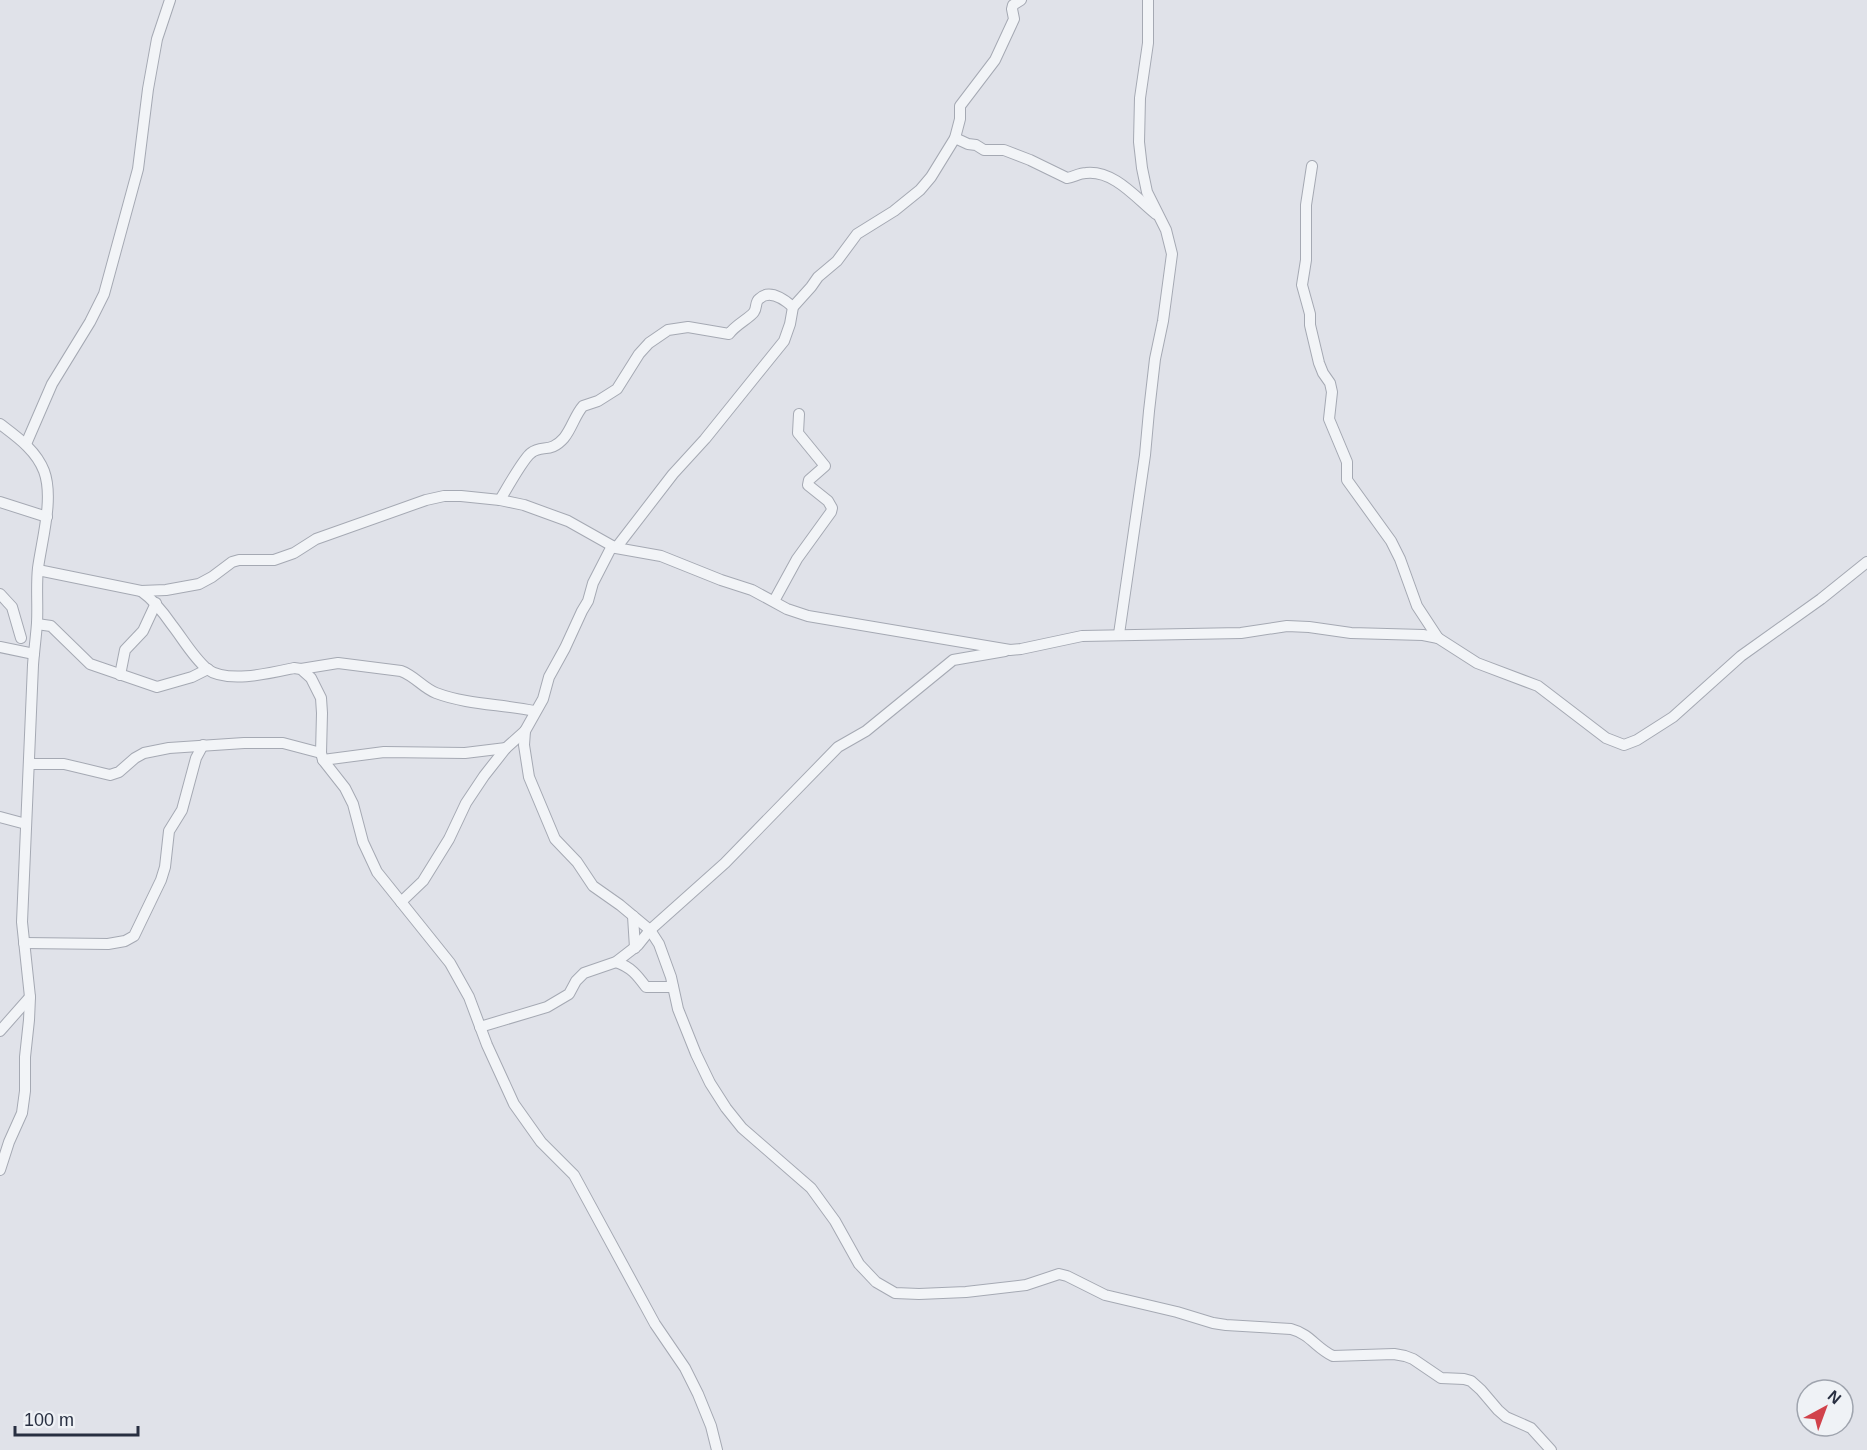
<svg xmlns="http://www.w3.org/2000/svg" width="1867" height="1450" viewBox="0 0 1867 1450" font-family="Helvetica,sans-serif">
  <rect width="100%" height="100%" fill="#e0e2e9"/>
  <g fill="none" stroke-linecap="round" stroke-linejoin="round">
    <defs>
      <g id="street">
        <path d="M955,138L968,144L976,145L984,150H1004L1030,160L1067,178C1074,177 1079,173 1086,173C1114,170 1136,198 1156,214"/>
        <path d="M1312,166L1306,205V260L1302,285L1310,314V325L1319,363L1323,373L1330,383L1332,392L1329,419L1347,462V480L1391,541L1400,559L1417,606L1438,638"/>
        <path d="M0,424C17,437 36,450 44,471C54,498 42,539 38,568C36,586 38,605 37,623C36,637 34,651 33,665L22,922L30,997L29,1020L25,1057V1091L22,1113L9,1142L0,1170"/>
        <path d="M26,444L52,384L90,322L104,294L138,169L148,89L157,39L170,0"/>
        <path d="M500,500C506,490 523,459 531,453C542,444 550,454 564,438C572,428 575,415 583,406L598,401L617,389L639,354L649,343L668,330L688,327L729,334C735,325 750,318 754,312C757,308 755,302 759,299C770,288 785,300 793,307"/>
        <path d="M0,502L47,517"/>
        <path d="M612,546L593,583L588,601L582,611L565,648L549,677L543,699L525,731L524,745L529,777L555,839L577,862L593,886L620,905L650,930L659,944L671,977L678,1009L696,1054L710,1083L726,1108L742,1128L811,1188L835,1221L859,1264L876,1282L895,1293L919,1294L966,1292L1026,1285L1059,1274L1067,1276L1105,1295L1177,1312L1213,1323L1226,1325L1291,1329C1310,1334 1316,1348 1333,1356L1394,1354L1405,1356L1413,1359L1441,1378L1464,1379L1471,1381L1481,1390L1498,1410L1506,1417L1531,1428L1551,1450"/>
        <path d="M616,548L673,474L705,439L784,341L790,324L793,307L811,287L818,277L837,261L857,234L894,211L920,190L931,177L955,138L960,119V106L995,60L1014,19L1012,9L1013,5L1021,0"/>
        <path d="M38,570L141,591C154,600 163,612 172,625C183,639 193,657 207,669C227,684 271,673 294,668L301,669L311,678L321,698L322,713L321,753L323,760L345,788L353,804L363,842L377,872L450,963L469,997L487,1045L514,1104L541,1142L574,1175L655,1324L685,1368L698,1394L711,1426L717,1450"/>
        <path d="M141,591L166,590L199,584L212,577L232,562L239,560H274L294,553L316,539L426,500L444,496H461L500,500L524,505L568,521L616,548L661,556L721,580L752,590L787,609L808,616L1010,650L1021,649L1082,636L1241,633L1287,626L1309,627L1351,633L1423,635L1438,638L1477,663L1538,686L1606,738L1624,745L1637,740L1673,717L1741,656L1821,599L1867,562"/>
        <path d="M0,594L12,607L21,638"/>
        <path d="M774,601L797,559L831,512L832,508L828,501L808,485L809,480L825,466L798,433L799,414"/>
        <path d="M37,624L51,626L90,664L157,687L192,677L208,669"/>
        <path d="M1119,634L1145,455L1149,411L1155,359L1163,321L1172,254L1166,230L1147,192L1142,168L1139,142L1140,98L1148,43V0"/>
        <path d="M0,647L34,654"/>
        <path d="M301,669L338,663L401,671C415,676 423,688 436,693C468,705 502,704 534,711"/>
        <path d="M120,675L125,650L143,631L156,603"/>
        <path d="M323,760L384,752L465,753L506,748"/>
        <path d="M29,764H64L110,775L119,772L135,758L144,753L169,748L244,743H283L321,753"/>
        <path d="M0,817L26,824"/>
        <path d="M401,902L423,881L449,839L466,803L484,776L506,748L525,731"/>
        <path d="M633,916L635,948"/>
        <path d="M24,943L108,944L125,941L134,936L161,880L165,867L169,831L182,810L196,758L203,745"/>
        <path d="M616,962C631,967 637,975 646,987H673"/>
        <path d="M480,1027L547,1007L569,994L576,981L584,973L616,962L638,945L650,930L725,863L838,747L866,731L953,660L1005,651"/>
        <path d="M0,1031L30,997"/>
      </g>
    </defs>
    <use href="#street" stroke="#a5a9b3" stroke-width="12"/>
    <use href="#street" stroke="#f2f4f7" stroke-width="10"/>
  </g>
  <g transform="translate(1825 1408) rotate(41)"><circle r="28" fill="#eff2f6" stroke="#9fa4ae" stroke-width="1.5"/>
  <path d="M0-4.5L10 22L0 15L-10 22Z" fill="#d1424b"/>
  <text y="-9" font-size="16" font-weight="bold" text-anchor="middle" fill="#282f41">N</text>
  </g>
  <path d="M15 1426v9h123v-9" fill="none" stroke="#282f41" stroke-width="3"/>
  <text x="24" y="1426" font-size="18" fill="#282f41" stroke="#eff2f6" stroke-width="4.5" paint-order="stroke">100 m</text>
</svg>
